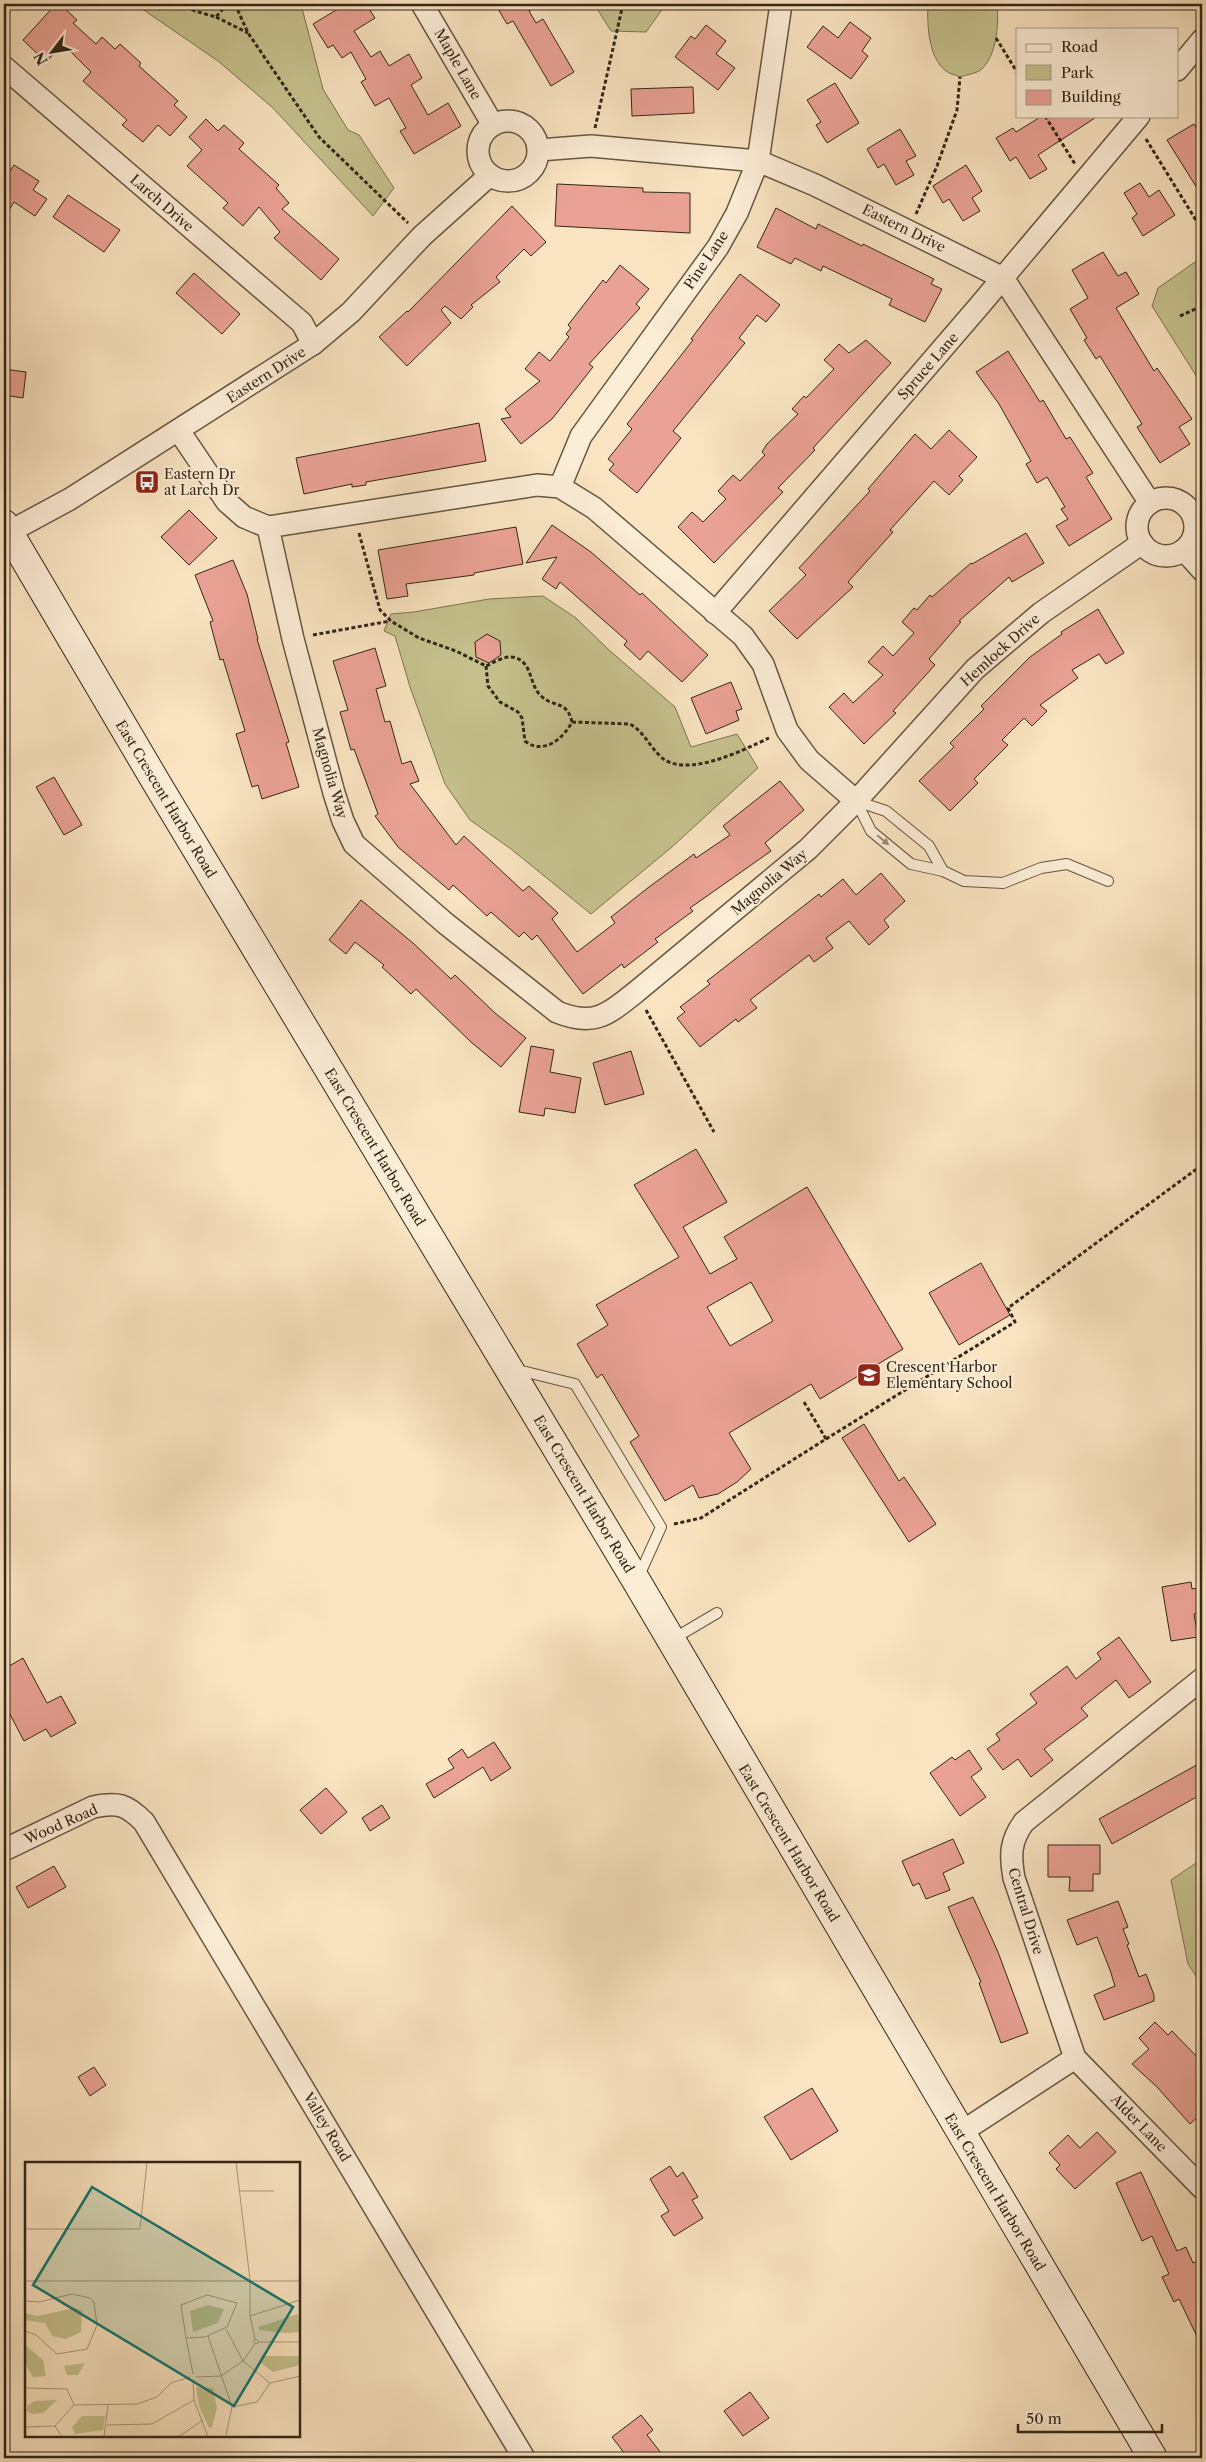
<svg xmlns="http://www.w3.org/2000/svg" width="1206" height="2462" viewBox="0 0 1206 2462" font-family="'Libre Caslon Text',serif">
  <rect width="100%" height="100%" fill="#fae4c1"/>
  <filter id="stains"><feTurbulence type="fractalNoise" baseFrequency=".004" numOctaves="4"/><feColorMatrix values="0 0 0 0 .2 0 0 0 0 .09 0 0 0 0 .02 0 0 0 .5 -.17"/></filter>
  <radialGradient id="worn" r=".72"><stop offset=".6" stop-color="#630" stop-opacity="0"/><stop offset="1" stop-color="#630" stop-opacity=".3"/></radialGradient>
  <g fill="#c6c28e" stroke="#7d7452">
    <path d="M135,4H301L323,89L348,130L359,135L394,188L373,216L273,108L218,61Z"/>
    <path d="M594,4H666L646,32L611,31Z"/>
    <path d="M928,4H997C999,23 997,54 982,69C978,73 966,75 960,77C956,75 950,74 946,71C928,58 927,23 928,4Z"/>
    <path d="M1202,257V385L1152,306L1158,288Z"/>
    <path d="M543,596L576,618L609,650L675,707L691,747L737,734L758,768L672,847L591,914L511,849L470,820L445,784L410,687L395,636L384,631L391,614L414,612L489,599Z"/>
    <path d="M1202,1859V1985L1188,1964L1171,1880Z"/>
  </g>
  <g fill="#eba296" stroke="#342617" fill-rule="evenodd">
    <path d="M56,4H60L77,20L73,23L96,44L102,37L115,49L120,44L141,63L139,66L178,101L174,105L187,117L170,136L158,125L143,142L122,125L127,120L83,81L91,72L63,44L46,62L23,40Z"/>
    <path d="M346,4H366L375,18L354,31L371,57L380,51L389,66L409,54L422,78L411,85L428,115L448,103L461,126L414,154L400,131L406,128L389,98L375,106L361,82L366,79L351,52L342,58L333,45L328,48L313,24Z"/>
    <path d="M495,4H541L529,11L536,23L543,19L574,72L551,86L513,21L507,24Z"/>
    <path d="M850,22L871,38L862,51L868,56L851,79L807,47L823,26L838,38Z"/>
    <path d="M706,25L726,41L716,54L735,68L718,90L675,57L691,36L695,39Z"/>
    <path d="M835,83L859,123L827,143L816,125L821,122L807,100Z"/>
    <path d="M693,87L694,113L632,116L631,89Z"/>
    <path d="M1042,116H1098L1038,155L1047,169L1030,179L1016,157L1010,161L996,138L1013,128L1016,132Z"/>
    <path d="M206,119L218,131L224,125L244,143L239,149L279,185L276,188L289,203L282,209L339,259L321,280L274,238L280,232L259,207L243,226L223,208L228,203L187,166L202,150L189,137Z"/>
    <path d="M1194,124L1202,137V196L1167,140Z"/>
    <path d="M900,129L916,156L906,161L914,175L896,185L884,164L878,168L867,149Z"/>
    <path d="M14,165L39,181L33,190L47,199L35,216L14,202L4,218V180Z"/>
    <path d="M966,165L982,191L972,198L980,211L963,221L949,199L943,203L933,186Z"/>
    <path d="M1140,183L1149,197L1159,190L1175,215L1143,236L1132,218L1137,214L1124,193Z"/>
    <path d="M557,184L643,188V192L690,193V233L555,226Z"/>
    <path d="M68,195L120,230L104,252L53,217Z"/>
    <path d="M512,206L546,242L531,256L524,249L496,277L500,282L471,305L473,307L461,319L445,306L441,310L451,323L407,366L379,337L407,311L408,312Z"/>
    <path d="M776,208L816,229L818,224L862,246L863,244L934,279L931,284L942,289L925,322L889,305L892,299L823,266L821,271L795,258L791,264L757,247Z"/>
    <path d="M1103,252L1118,276L1126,272L1139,294L1116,308L1154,371L1157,368L1192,419L1179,427L1190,444L1160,463L1137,427L1142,424L1100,356L1096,359L1084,340L1087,338L1070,309L1088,298L1072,270Z"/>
    <path d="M620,265L649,289L636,304L640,308L589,364L593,367L552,419L521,444L501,419L511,417L505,409L540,381L525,369L539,352L550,361L569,337L566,334L571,328L568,325L603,280L606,283Z"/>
    <path d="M194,273L240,314L222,334L176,293Z"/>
    <path d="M740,274L780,305L766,322L757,315L739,338L745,343L673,431L681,438L637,493L609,470L614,464L608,459L632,429L627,424L693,340L691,339Z"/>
    <path d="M866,340L891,363L813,448L815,450L778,488L783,492L714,563L678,527L692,512L703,522L726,499L718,491L733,475L740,481L765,455L762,452L767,444L798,414L792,409L804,396L806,398L834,369L824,360L839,344L849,353Z"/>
    <path d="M1008,351L1040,402L1043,400L1066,439L1070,437L1093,473L1086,477L1112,519L1069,546L1056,526L1068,519L1061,509L1065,507L1047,477L1037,483L1026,464L1031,461L999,404L976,372Z"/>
    <path d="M4,369L26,372L23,398L4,395Z"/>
    <path d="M479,423L486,461L366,482V485L352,487V484L304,494L296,458Z"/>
    <path d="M949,430L977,457L959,476L963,480L949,495L934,481L890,530L893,532L848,582L853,587L797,639L769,611L806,575L799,568L870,491L868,489L915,434L931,449Z"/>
    <path d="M189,510L217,538L189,565L161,537Z"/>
    <path d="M552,525L591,552L640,595L642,593L708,655L682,682L648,651L640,660L624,645L627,641L560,582L556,589L542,579L557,557L526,563Z"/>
    <path d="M516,527L523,564L474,573V575L406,584L408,596L387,599L378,550Z"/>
    <path d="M1026,533L1044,563L1012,582L1009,577L959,621L961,622L929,659L935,665L893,711L896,713L864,744L829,707L844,693L853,703L883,675L868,662L883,646L893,656L914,633L902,622L914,608L917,610L930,595L932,597L971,563L972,564Z"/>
    <path d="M233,560L247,594L258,639H257L289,742L286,743L299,787L262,799L258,785L252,787L236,734L245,731L223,659L220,660L210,622L213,621L195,575Z"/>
    <path d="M1098,609L1124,653L1106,664L1099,654L1072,670L1078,678L1040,705L1047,711L1032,726L1024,718L1002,740L1008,745L974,779L978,783L950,811L919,781L954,747L950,743L984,709L981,706L1030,657L1062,634L1061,632Z"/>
    <path d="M487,634L500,641L501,655L489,663L476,657L475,642Z"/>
    <path d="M375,648L386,686L376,689L385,722L390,721L402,764L411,761L419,781L410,784L456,845L464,836L523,891L529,886L558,913L552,919L577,952L615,923L611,917L649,887L694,854L696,858L730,835L723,826L780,781L804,810L765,843L771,851L690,908L693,911L655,939L658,942L624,968L622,964L583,994L537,935L532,940L524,932L519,937L491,912L487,916L453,885L449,890L398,847L375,816L378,814L354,749L351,750L340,712L348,710L333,661Z"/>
    <path d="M731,682L742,709L736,711L739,720L706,734L691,698Z"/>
    <path d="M54,777L82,825L64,835L36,787Z"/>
    <path d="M881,873L905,901L884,920L889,927L869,945L849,921L826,938L833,948L814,962L809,955L750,1000L757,1008L738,1022L736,1019L700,1047L677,1018L685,1012L680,1007L710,984L707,981L819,894L821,897L843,879L856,895Z"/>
    <path d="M361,900L413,943L451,979L455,975L495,1013L526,1038L501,1067L471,1042L416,989L411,994L382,967L384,965L355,942L346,954L329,940Z"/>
    <path d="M531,1046L554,1050L550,1072L581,1078L575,1113L545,1108L544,1116L519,1112Z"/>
    <path d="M631,1051L644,1094L605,1105L593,1063Z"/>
    <path d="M696,1149L727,1202L683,1227L710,1274L737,1259L724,1237L807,1187L903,1349L820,1399L811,1384L729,1433L751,1469L737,1482L718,1494L699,1498L693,1485L665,1501L630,1442L639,1436L602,1374L597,1378L577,1344L608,1325L596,1305L679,1257L634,1185ZM751,1282L773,1321L730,1346L707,1307Z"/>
    <path d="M981,1263L1010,1315L959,1345L929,1293Z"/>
    <path d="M864,1424L899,1481L904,1477L936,1524L909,1542L842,1438Z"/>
    <path d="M1191,1582L1192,1589L1202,1587V1613L1194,1614L1198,1637L1171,1641L1162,1587Z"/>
    <path d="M1119,1637L1151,1682L1129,1698L1116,1680L1081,1708L1088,1716L1044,1749L1053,1760L1031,1777L1018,1759L1003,1770L987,1749L1000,1740L996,1734L1037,1703L1030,1694L1067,1666L1076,1679L1101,1659L1097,1653Z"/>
    <path d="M23,1658L47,1703L61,1696L76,1723L51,1737L46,1729L24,1741L4,1703V1669Z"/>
    <path d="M494,1742L511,1768L491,1781L483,1767L434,1798L426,1784L454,1768L448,1759L462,1749L468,1758Z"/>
    <path d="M969,1750L982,1769L971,1777L986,1797L960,1816L930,1773L952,1757L955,1760Z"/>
    <path d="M1202,1762V1794L1112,1844L1099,1819Z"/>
    <path d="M326,1788L347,1812L321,1834L300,1810Z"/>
    <path d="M382,1805L390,1818L370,1831L362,1818Z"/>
    <path d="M953,1839L964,1863L943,1873L950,1890L926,1899L919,1883L913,1886L902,1861Z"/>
    <path d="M1048,1845H1100V1874H1093V1891H1069L1070,1877H1048Z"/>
    <path d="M54,1866L66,1887L28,1908L16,1887Z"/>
    <path d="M973,1897L998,1952L1028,2033L1001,2043L979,1983L981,1982L948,1907Z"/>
    <path d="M1118,1901L1128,1927L1123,1929L1129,1944L1127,1945L1139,1977L1146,1974L1154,1995V2001L1104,2020L1094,1995L1115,1986L1110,1970L1097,1937L1077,1945L1067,1920Z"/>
    <path d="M1155,2022L1168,2035L1172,2031L1202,2062V2113L1190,2124L1157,2087L1132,2064L1149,2049L1139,2038Z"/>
    <path d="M94,2067L106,2085L90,2096L78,2077Z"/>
    <path d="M812,2088L838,2131L791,2160L764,2117Z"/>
    <path d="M1097,2132L1116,2152L1075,2189L1056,2169L1060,2165L1049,2153L1068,2135L1080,2148Z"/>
    <path d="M670,2166L677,2177L683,2172L698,2197L692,2200L703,2218L674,2236L661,2216L669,2211L650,2179Z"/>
    <path d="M1141,2172L1177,2251L1186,2247L1193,2263L1202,2259V2347L1179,2299L1174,2302L1162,2277L1169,2274L1152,2236L1142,2241L1116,2183Z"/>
    <path d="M750,2392L769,2418L743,2436L724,2411Z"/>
    <path d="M641,2415L653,2430L647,2435L665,2458H628L612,2437Z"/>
  </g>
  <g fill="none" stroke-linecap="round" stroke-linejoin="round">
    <defs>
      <g id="lane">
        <path d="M856,801L871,831L911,864L943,871L964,881L1003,883L1041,868L1067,864L1108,881"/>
        <path d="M856,801L886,811L929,846L943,871"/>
        <path d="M514,1369L575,1384L661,1527L638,1578"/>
        <path d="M673,1639L717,1613"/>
      </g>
      <g id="street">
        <path d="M422,4L493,125"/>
        <path d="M4,67L302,323L313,344"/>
        <path d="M1177,70L1202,40"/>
        <circle cx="508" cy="151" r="30"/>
        <path d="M539,150L591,146L758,161L815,185L1003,278L1150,503"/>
        <path d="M179,431L227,502L244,517L268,527"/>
        <path d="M537,485L560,487L594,508L743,636L763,664L787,730L809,760L856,801L808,849L636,992C607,1015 594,1027 557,1012L445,923L354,844L343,821L334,793L293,639L268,527Z"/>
        <path d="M560,487L581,436L718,247L737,213L758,161L781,4"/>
        <circle cx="1166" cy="527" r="29"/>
        <path d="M9,532L70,499L313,344L351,312L422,236L490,175"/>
        <path d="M1184,550L1202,570"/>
        <path d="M715,613L980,305L1139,116"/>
        <path d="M856,801L975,669L1041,613L1142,543"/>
        <path d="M1202,1679L1024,1822C1010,1841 1010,1855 1014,1878L1075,2058L1202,2188"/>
        <path d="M4,1850L93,1807C118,1802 126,1804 144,1822L524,2458"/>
        <path d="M960,2133L1075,2058"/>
      </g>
      <path id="secondary" d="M4,524L156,782L637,1582L1153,2458"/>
    </defs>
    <use href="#lane" stroke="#665642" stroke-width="12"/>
    <use href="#street" stroke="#665642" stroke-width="24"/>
    <use href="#secondary" stroke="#342617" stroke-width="30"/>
    <g stroke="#342617" stroke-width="3" stroke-dasharray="4 2.5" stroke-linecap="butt">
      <path d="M180,4L195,11L216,17L227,4"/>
      <path d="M235,4L248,33L319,137L408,223"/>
      <path d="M216,17L248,33"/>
      <path d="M996,38L1017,72"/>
      <path d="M1045,116L1075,164"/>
      <path d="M595,128L623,4"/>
      <path d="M1146,139L1202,230"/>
      <path d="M916,214L937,166L957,110L960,77"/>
      <path d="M1180,316L1202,306"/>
      <path d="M359,533L380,610L391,621L419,638L456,651L486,666C495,662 507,654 516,658C533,664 529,685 541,696C554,708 567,700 572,722C564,738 543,756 525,741L522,718L518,712L500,702L488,686L486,666"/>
      <path d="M313,635L390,621"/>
      <path d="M572,722L630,724C644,732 648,744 659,755C683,781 743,750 769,738"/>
      <path d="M646,1010L714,1132"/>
      <path d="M826,1439L1015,1322L1008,1308L1202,1165"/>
      <path d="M674,1524L701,1518L826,1439L804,1402"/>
    </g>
    <use href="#lane" stroke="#fcedd7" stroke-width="10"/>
    <use href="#street" stroke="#fcedd7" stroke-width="21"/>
    <use href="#secondary" stroke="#fcedd7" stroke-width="28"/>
  </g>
  <defs><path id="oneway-solid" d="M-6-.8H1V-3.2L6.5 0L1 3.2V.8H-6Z" transform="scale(1.25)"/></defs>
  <use fill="#988a77" href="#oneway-solid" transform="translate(883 840) rotate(40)"/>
  <defs>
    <symbol id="bus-square" viewBox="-11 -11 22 22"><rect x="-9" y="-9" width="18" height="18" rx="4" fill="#8f2418" stroke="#fcedd7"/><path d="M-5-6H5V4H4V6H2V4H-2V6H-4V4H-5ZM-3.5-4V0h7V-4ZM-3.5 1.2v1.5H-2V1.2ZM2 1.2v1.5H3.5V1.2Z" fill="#fff"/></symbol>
    <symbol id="school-square" viewBox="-11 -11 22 22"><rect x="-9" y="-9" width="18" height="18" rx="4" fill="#8f2418" stroke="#fcedd7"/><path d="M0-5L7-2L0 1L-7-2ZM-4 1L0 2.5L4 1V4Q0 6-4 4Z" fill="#fff"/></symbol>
  </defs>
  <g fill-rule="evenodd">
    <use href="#bus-square" x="133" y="468" width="28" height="28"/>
    <use href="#school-square" x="855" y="1361" width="28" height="28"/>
  </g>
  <g text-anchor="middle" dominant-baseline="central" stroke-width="4" stroke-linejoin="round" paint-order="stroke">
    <g font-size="14" fill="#342617" stroke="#fcedd7">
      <text transform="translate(458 64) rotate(60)">Maple Lane</text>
      <text transform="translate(162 203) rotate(41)">Larch Drive</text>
      <text transform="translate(904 228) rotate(26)">Eastern Drive</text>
      <text transform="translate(706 260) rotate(-56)">Pine Lane</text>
      <text transform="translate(928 366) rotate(-49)">Spruce Lane</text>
      <text transform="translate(266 375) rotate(-33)">Eastern Drive</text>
      <text transform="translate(1000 650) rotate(-42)">Hemlock Drive</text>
      <text transform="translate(330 773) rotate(74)">Magnolia Way</text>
      <text transform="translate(166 799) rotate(59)">East Crescent Harbor Road</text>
      <text transform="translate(769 882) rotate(-40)">Magnolia Way</text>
      <text transform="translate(375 1147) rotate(59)">East Crescent Harbor Road</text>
      <text transform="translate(584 1494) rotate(59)">East Crescent Harbor Road</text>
      <text transform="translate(61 1824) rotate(-24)">Wood Road</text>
      <text transform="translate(789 1843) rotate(59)">East Crescent Harbor Road</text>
      <text transform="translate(1026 1911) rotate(73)">Central Drive</text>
      <text transform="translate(1139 2123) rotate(46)">Alder Lane</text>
      <text transform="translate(327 2127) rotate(59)">Valley Road</text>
      <text transform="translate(995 2192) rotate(59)">East Crescent Harbor Road</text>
    </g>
    <g font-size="14" fill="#342617" stroke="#fcedd7" text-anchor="start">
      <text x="164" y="474">Eastern Dr<tspan x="164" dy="16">at Larch Dr</tspan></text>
      <text x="886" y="1367">Crescent Harbor<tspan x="886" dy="16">Elementary School</tspan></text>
    </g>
  </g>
  <g transform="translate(25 2162)">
    <rect width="275" height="275" fill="#fae4c1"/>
    <path d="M183,143L199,147L193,161L168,170L165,149ZM50,146L57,149L56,170L41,177L27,174L20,161L0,158V151L12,154ZM273,152L275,170L260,171L234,168L233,165ZM0,183L18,198L21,214L8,215L0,202ZM236,194H275V203L248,210L236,201ZM60,201L53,213H42L39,204ZM171,225L188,226L192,246L187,265L184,266L174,244ZM32,238L18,251L7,252L2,249V244L10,239ZM57,254H80L78,268L50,272L47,265Z" fill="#c6c28e"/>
    <path fill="none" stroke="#ab987d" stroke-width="1" d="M211,0L225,118V154L230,177M214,29H249M0,64V101M1,67H115L122,0M0,119H275M182,133L212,141L202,165L180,175L161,176L156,143ZM0,139L14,140L47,132L65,136L69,140L72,163L62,187L32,192L11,173L0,169M225,154L275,138M201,167L218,199L245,221M183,174L207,245M161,176L168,212M234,180L231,182L228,179L231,177L234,180H275M171,215L196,214L218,199L230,182M168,218L169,238L183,275M0,226L42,227L49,243L112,242L132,235L146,221L165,215M207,245L232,240L245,221L275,214M82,263L127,262L169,238M30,264L49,243M0,265L30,264L37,275M201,273L207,245M79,275L83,243M153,275L178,258"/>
    <path fill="#0f766e" fill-opacity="0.15" stroke="#0f766e" stroke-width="2.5" d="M67,25L268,145L209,244L8,123Z"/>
    <rect width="275" height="275" fill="none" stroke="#342617" stroke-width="2.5"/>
  </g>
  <rect width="1206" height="2462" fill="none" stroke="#fae4c1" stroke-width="20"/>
  <rect x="5" y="5" width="1196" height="2452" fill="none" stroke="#342617" stroke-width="2.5"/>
  <rect x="10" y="10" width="1186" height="2442" fill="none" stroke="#342617"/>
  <rect x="1016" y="28" width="162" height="90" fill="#fcedd7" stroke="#ac9d8a"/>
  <rect x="1026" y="44" width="25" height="8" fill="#fcedd7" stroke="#ac9d8a"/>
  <text x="1061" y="52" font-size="15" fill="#342617">Road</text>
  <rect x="1026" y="65" width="25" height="15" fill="#c6c28e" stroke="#ac9d8a"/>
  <text x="1061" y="78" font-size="15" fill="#342617">Park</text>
  <rect x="1026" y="90" width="25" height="15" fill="#eba296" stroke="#ac9d8a"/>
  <text x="1061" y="102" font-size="15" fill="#342617">Building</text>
  <g transform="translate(52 52) rotate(239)" stroke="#fcedd7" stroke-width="4" paint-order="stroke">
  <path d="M0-4L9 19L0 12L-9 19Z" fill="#342617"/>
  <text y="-8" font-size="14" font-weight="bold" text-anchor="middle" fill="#342617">N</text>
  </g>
  <path d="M1018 2424v8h144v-8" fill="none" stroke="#342617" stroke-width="2.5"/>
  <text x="1026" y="2424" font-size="15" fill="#342617" stroke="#fcedd7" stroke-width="4" paint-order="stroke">50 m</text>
  <rect width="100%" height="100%" filter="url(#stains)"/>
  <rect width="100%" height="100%" fill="url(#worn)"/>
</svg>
